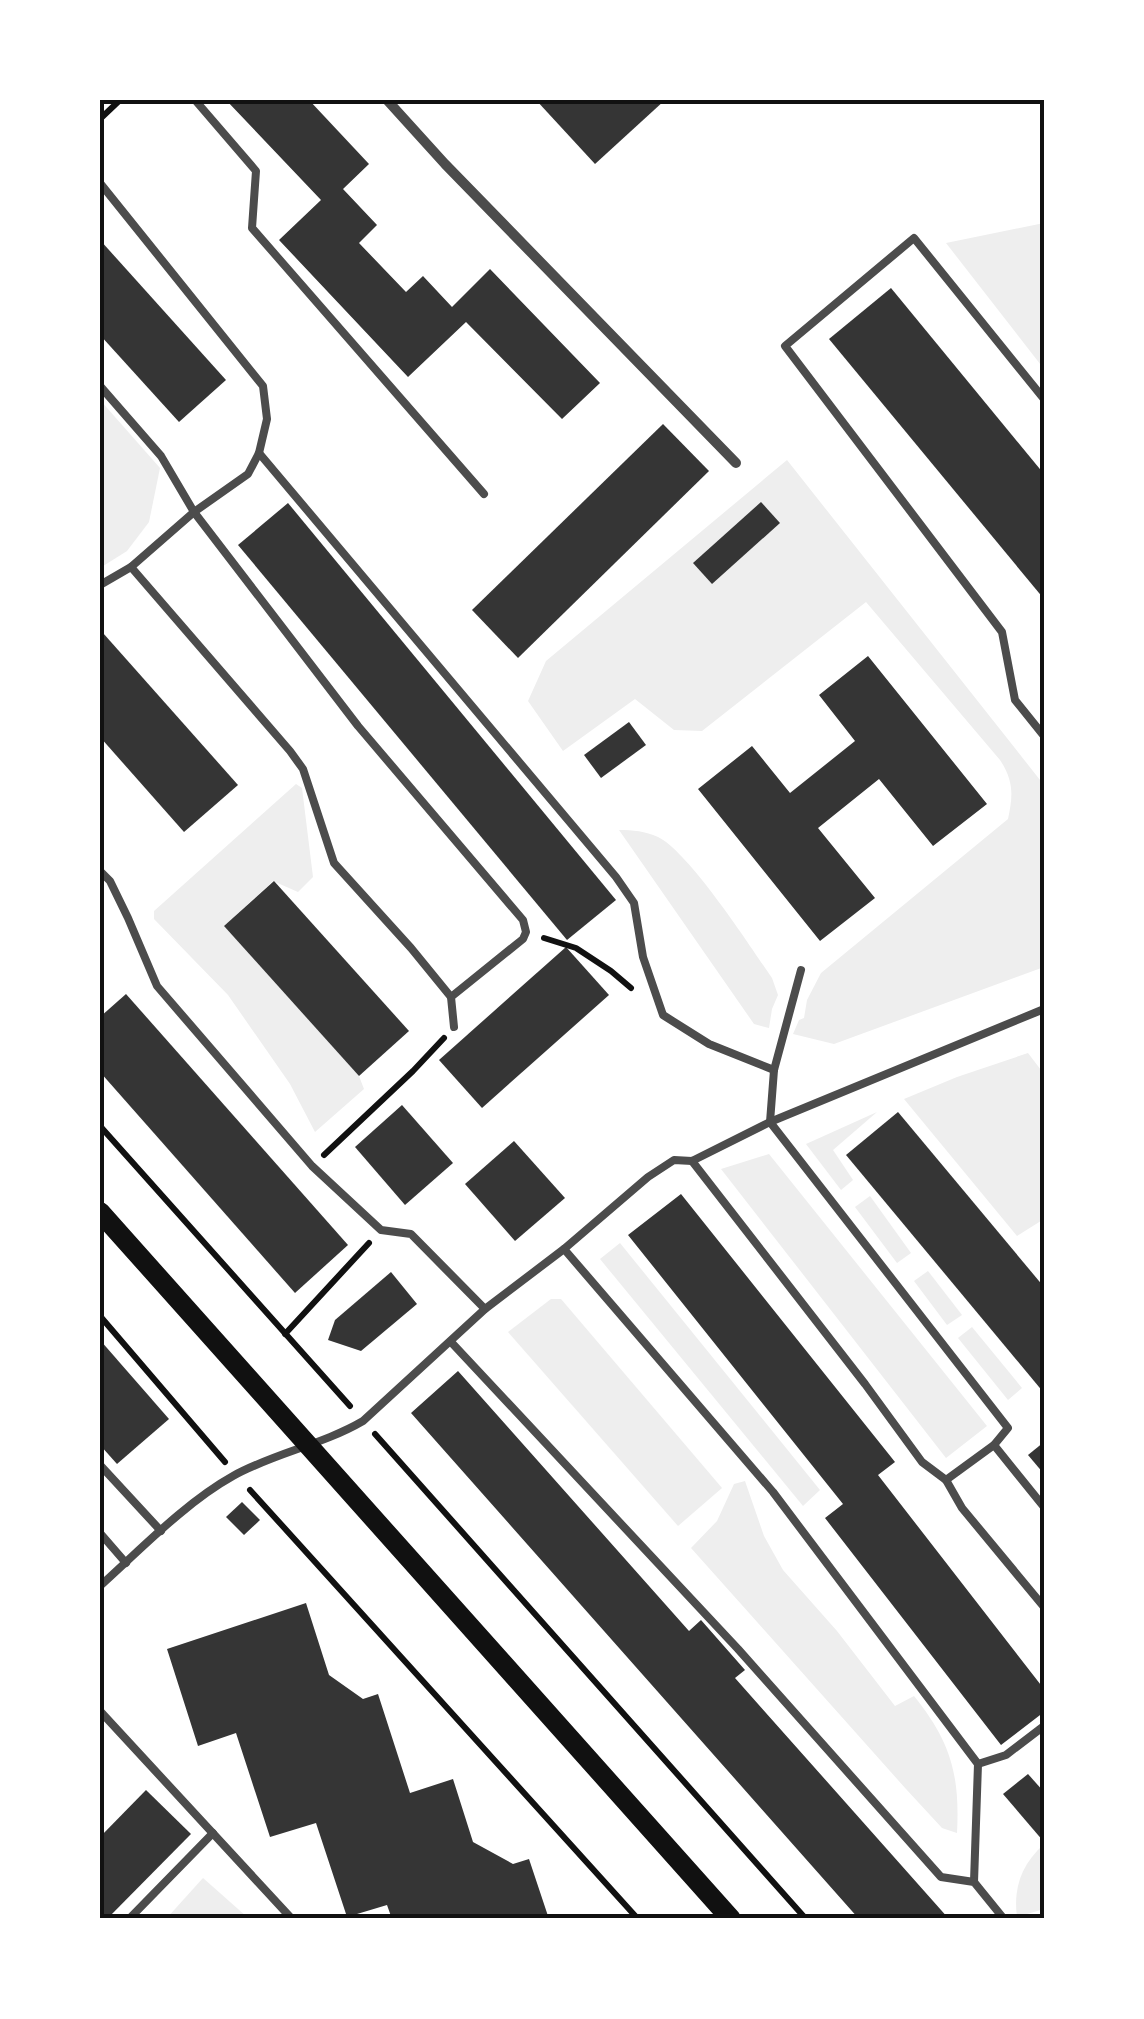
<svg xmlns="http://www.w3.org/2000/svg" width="1144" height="2019" viewBox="0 0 1144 2019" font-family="Spectral,serif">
  <rect width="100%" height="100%" fill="#fff"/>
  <g fill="#eee">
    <path d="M1044,223V369L946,243Z"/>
    <path d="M100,400L160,468L149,522L127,551L100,568Z"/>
    <path d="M787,460L1044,785V967L834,1044L793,1034L799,1020L804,1018L807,1000L821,973L1008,819C1013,796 1014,781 1000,760L866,602L702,731L674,730L635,699L563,751L528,701L546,661Z"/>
    <path d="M296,784L302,788L313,877L298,892L273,881L224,926L359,1076L364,1089L315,1132L290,1084L228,995L154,919V911Z"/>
    <path d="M619,830C633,830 645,831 658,837C689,852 750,946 772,978L778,995L772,1009L769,1028L754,1024Z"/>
    <path d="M1028,1053L1044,1074V1219L1017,1236L904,1099L957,1077Z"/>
    <path d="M877,1112L833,1150L853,1180L841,1190L806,1144Z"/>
    <path d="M769,1154L987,1426L946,1458L721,1169Z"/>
    <path d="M870,1196L911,1253L897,1263L855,1207Z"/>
    <path d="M620,1243L820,1490L803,1506L600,1259Z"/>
    <path d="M928,1271L962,1315L947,1325L914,1281Z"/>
    <path d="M551,1299H561L722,1488L678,1526L508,1332Z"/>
    <path d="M972,1327L1022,1388L1008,1400L958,1338Z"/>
    <path d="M745,1481L764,1536L783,1570L837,1631L895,1706L914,1696C951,1742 960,1775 957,1833L942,1828L906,1789L691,1548L717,1521L734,1484Z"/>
    <path d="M1044,1844V1909L1017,1917C1013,1887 1022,1864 1044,1844Z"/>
    <path d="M203,1878L247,1917L245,1919H166Z"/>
  </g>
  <g fill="#353535">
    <path d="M226,100H309L369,164L343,189L377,225L359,243L406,292L423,276L452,307L490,269L600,383L562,419L466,322L408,377L279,240L321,200Z"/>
    <path d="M536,100H665L595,164Z"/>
    <path d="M100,240L226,380L179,422L100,335Z"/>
    <path d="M891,288L1044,474V599L829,339Z"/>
    <path d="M663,424L709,471L518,658L472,610Z"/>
    <path d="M761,502L780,523L712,584L693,563Z"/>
    <path d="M288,503L616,900L567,940L238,545Z"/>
    <path d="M103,633L238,785L184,832L100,737V635Z"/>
    <path d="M868,656L987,804L933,846L879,779L818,828L875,898L820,941L698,789L752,746L790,793L855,741L819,695Z"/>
    <path d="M629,722L646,745L601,778L584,755Z"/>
    <path d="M274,881L409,1031L359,1076L224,926Z"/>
    <path d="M566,947L609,995L482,1108L439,1060Z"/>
    <path d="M126,994L348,1245L295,1293L100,1072V1017Z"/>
    <path d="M402,1105L453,1163L405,1205L355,1147Z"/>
    <path d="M898,1112L1044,1287V1393L846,1155Z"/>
    <path d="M514,1141L565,1198L515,1241L465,1184Z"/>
    <path d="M681,1194L895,1462L878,1475L1044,1689V1712L1001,1745L825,1518L843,1504L628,1235Z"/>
    <path d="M391,1272L417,1304L361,1351L328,1340L335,1320Z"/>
    <path d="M100,1340L169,1419L117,1464L100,1445Z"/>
    <path d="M458,1371L689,1631L701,1620L745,1670L735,1678L949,1919H859L411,1413Z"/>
    <path d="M1044,1442V1474L1028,1455Z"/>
    <path d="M242,1502L260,1520L244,1535L226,1517Z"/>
    <path d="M306,1603L329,1675L363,1699L378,1694L410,1793L453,1779L473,1842L513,1864L529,1859L549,1919H392L387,1905L347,1917L316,1823L270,1837L236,1733L198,1746L167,1649Z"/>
    <path d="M1028,1774L1044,1792V1842L1003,1794Z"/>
    <path d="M146,1790L191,1834L107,1919H100V1837Z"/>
  </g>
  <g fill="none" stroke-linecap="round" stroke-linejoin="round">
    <g stroke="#111" stroke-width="6">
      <path d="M100,119L120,100"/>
      <path d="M544,938L576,948L611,971L631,988"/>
      <path d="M100,1126L350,1406"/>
      <path d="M324,1155L413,1071L444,1038"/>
      <path d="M100,1316L225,1462"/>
      <path d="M285,1334L369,1243"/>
      <path d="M375,1434L806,1919"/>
      <path d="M250,1490L638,1919"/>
    </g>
    <g stroke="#4c4c4c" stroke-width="8">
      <path d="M195,100L256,171L252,228L484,494"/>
      <path d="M100,183L263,386L267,419L259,453L248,474L194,512L131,567L100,585"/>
      <path d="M100,386L161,456L194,512L358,726L523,920L526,932L523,939L451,997L454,1027"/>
      <path d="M1044,399L914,238L785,346L1002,632L1015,700L1044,736"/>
      <path d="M259,453L616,877L634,903L643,957L663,1015L709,1044L774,1070"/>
      <path d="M131,567L290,751L303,769L334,863L411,948L451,997"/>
      <path d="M100,871L110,881L128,918L157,986L312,1166L381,1230L411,1234L485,1309"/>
      <path d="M692,1161L865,1384L922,1462L946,1480L994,1445L1008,1428L770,1122L774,1070L801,970"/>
      <path d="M564,1249L773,1492L978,1764L974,1882"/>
      <path d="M451,1342L738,1649L941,1877L974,1882L1004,1919"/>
      <path d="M994,1445L1044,1507"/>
      <path d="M100,1465L161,1531"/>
      <path d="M946,1480L962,1508L1044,1607"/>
      <path d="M100,1533L126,1563"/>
      <path d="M100,1586C140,1550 186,1502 233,1476C274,1453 322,1445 363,1421L485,1309L564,1249L648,1177L674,1160L692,1161L770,1122L1044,1009"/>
      <path d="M100,1711L292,1919"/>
      <path d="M978,1764L1006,1755L1044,1726"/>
      <path d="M129,1919L213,1833"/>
    </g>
    <path stroke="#4c4c4c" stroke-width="10" d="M387,100L445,164L736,463"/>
    <path stroke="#111" stroke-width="20" d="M100,1212L731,1919"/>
  </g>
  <rect width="1144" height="2019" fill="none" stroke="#ffffff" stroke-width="205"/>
  <rect x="102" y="102" width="940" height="1814" fill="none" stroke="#111" stroke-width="4"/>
</svg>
